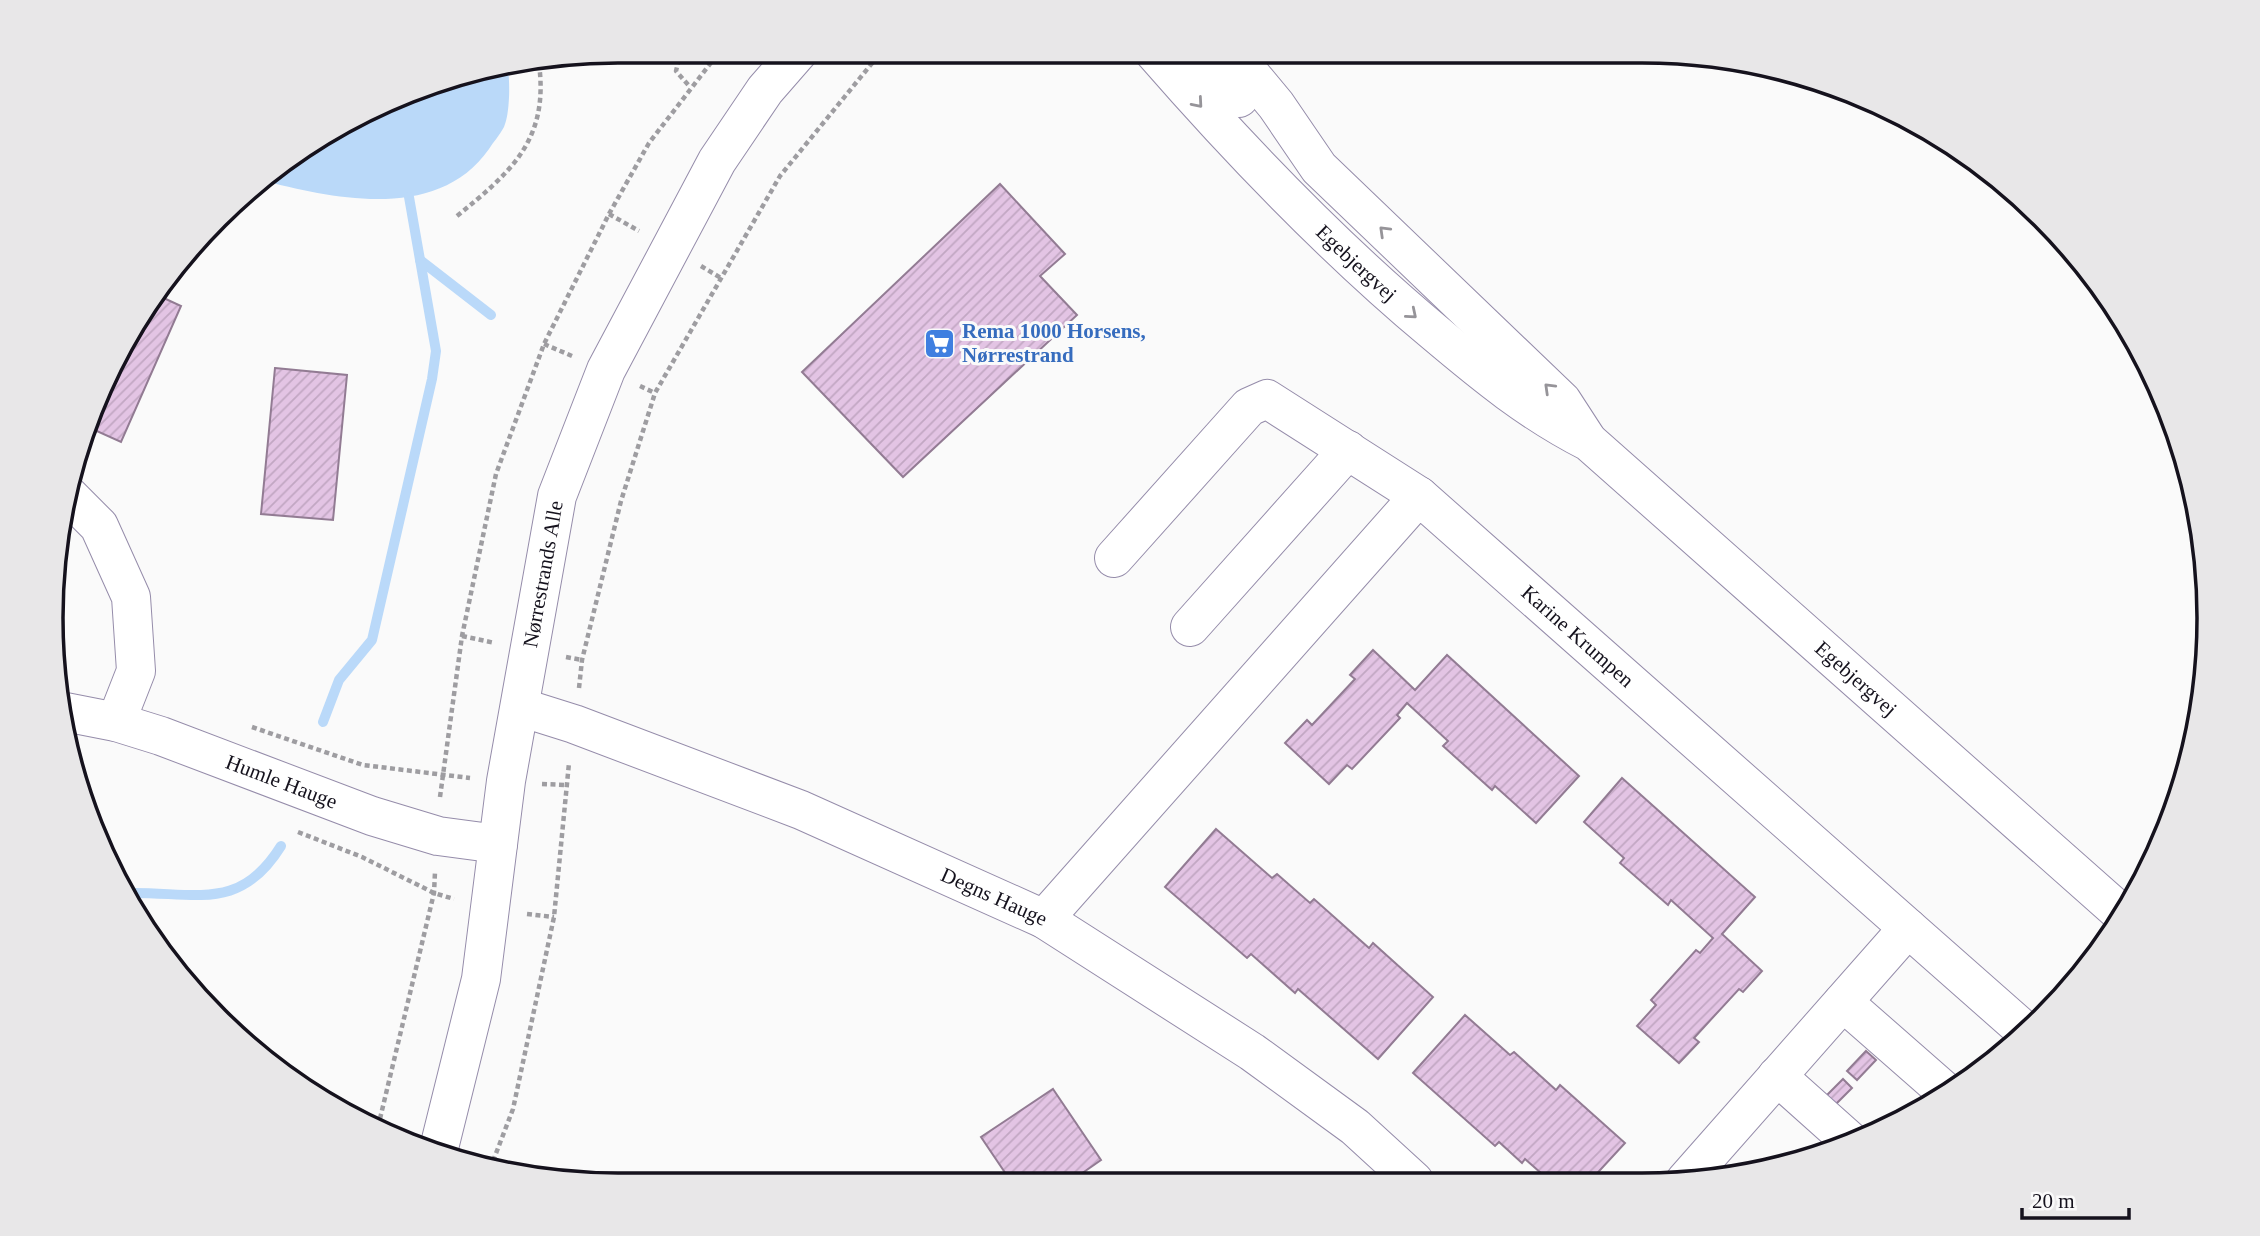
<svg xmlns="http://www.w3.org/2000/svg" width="2260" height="1236" viewBox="0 0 2260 1236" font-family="Georgia,serif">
  <defs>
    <pattern id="building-hatch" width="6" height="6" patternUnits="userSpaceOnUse" patternTransform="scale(1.75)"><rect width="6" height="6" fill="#e3c4e4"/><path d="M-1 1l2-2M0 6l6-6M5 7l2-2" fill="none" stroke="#c2a7c3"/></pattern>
  </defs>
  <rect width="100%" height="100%" fill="#fafafa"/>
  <path fill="#bad9f9" d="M508,69C510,83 510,114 504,127C500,135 493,142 489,149C438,222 334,199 261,180L272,168L435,81Z"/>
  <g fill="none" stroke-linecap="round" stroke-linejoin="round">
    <g stroke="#bad9f9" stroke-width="10">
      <path d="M420,260L491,315"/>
      <path d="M323,722L339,680L372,640L432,379L436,351L409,197"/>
      <path d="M130,893C197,892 240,912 281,846"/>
    </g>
  </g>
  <g fill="url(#building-hatch)" stroke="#927b93" stroke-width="2">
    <path d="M1000,184L1065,254L1040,276L1077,315L903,477L802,372Z"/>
    <path d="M155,294L181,306L121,442L90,428L146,303Z"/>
    <path d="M275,368L347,375L333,520L261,514Z"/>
    <path d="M1373,650L1415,690L1447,655L1579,776L1536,823L1495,786L1492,790L1443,746L1448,741L1407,703L1397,715L1400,718L1352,769L1347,765L1329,784L1285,743L1307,720L1312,725L1355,679L1350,675Z"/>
    <path d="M1622,778L1755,897L1722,934L1762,971L1743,992L1739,989L1694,1038L1699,1042L1679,1063L1637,1026L1656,1005L1651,1000L1696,950L1700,953L1713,938L1671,900L1668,905L1620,863L1624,858L1584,822Z"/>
    <path d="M1216,829L1272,878L1277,874L1310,903L1314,899L1369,948L1373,943L1433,997L1378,1059L1298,989L1295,993L1251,954L1247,958L1165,887Z"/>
    <path d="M1465,1015L1510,1055L1514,1052L1556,1090L1560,1085L1625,1143L1590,1181H1550L1525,1159L1522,1163L1499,1142L1495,1146L1413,1073Z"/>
    <path d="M1866,1051L1876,1060L1857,1080L1847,1071Z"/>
    <path d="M1843,1079L1852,1088L1831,1109L1822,1100Z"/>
    <path d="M1053,1089L1101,1160L1068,1183H1012L981,1137Z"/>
  </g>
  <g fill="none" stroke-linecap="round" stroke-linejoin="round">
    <defs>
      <g id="minor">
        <path id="s1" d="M1153,51C1241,152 1332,247 1434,332C1485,375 1530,412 1589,442L2123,915"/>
        <path d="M1198,51L1239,98"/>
        <path d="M1231,51L1276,105L1319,168L1562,401L1586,438"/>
        <path d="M68,495L99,526L131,597L136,671L116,722"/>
        <path d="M1114,558L1249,407L1267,399L1419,496"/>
        <path d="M1190,627L1348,450"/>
        <path id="s2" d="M520,707L574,724L801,810L1044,919L1252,1052L1355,1127L1414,1181"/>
        <path id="s3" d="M65,712L116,722L161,736L372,816L438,836L498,844"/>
        <path id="s4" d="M1044,919L1419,496L1908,928L1685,1181"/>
        <path d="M1908,928L2027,1033"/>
        <path d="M1843,1002L1948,1094"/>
        <path d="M1777,1076L1851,1142"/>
        <path id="s5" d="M438,1152L481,979L506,781L557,496L606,370L717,161L765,90L799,51"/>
      </g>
    </defs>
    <use href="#minor" stroke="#958caa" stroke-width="40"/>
    <g stroke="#9e9da1" stroke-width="4.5" stroke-dasharray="5 3.5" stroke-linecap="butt">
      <path d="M681,51L676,71L690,87"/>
      <path d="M609,214L639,231"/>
      <path d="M457,216C511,172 549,140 539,64"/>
      <path d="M701,266L721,278"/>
      <path d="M544,344L572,356"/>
      <path d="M640,386L655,393"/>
      <path d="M462,636L495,643"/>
      <path d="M566,657L582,660"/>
      <path d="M579,688L582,660L621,501L655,393L780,176L882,51"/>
      <path d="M252,727L363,765L470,778"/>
      <path d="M542,784L566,785"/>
      <path d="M440,797L462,636L496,474L544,344L609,214L649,143L720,51"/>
      <path d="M298,832L362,857L434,893L454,899"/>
      <path d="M527,914L554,917"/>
      <path d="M378,1127L434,893L435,872"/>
      <path d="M490,1169L513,1109L554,917L569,763"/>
    </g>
    <use href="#minor" stroke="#fff" stroke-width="38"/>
  </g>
  <defs><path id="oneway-chevron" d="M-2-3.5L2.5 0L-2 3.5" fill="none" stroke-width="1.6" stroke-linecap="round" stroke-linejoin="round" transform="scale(1.75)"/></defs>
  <g stroke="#969499">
    <use href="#oneway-chevron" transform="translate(1198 103) rotate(49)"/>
    <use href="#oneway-chevron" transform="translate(1384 231) rotate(-136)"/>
    <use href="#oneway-chevron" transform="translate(1412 314) rotate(40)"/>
    <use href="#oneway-chevron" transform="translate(1549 388) rotate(-136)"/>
  </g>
  <defs>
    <symbol id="supermarket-square" viewBox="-11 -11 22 22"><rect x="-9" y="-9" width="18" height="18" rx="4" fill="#3f7fe0" stroke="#fafafa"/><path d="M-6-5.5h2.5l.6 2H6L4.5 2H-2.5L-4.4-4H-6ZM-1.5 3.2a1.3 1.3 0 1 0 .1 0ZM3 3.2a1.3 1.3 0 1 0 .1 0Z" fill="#fff"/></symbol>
  </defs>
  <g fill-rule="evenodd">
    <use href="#supermarket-square" x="922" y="326" width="35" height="35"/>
  </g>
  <g text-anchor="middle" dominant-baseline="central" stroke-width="6" stroke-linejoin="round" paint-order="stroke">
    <g font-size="21" fill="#15121d" stroke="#fafafa">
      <text stroke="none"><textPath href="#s1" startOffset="294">Egebjergvej</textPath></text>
      <text stroke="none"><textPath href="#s5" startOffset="588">Nørrestrands Alle</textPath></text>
      <text stroke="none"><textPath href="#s4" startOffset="777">Karine Krumpen</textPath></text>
      <text stroke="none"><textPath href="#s1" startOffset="945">Egebjergvej</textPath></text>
      <text stroke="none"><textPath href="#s3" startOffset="228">Humle Hauge</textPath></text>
      <text stroke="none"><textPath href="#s2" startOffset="511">Degns Hauge</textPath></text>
    </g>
    <g font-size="21" font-weight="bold" fill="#366cbe" stroke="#fafafa" text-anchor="start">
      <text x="962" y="331">Rema 1000 Horsens,<tspan x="962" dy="24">Nørrestrand</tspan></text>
    </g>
  </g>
  <path d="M0 0H2260V1236H0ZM618 63H1642A555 555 0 0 1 2197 618V618A555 555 0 0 1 1642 1173H618A555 555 0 0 1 63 618V618A555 555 0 0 1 618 63Z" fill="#e8e7e8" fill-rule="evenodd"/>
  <path fill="none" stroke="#15121d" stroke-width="3.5" d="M618 63H1642A555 555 0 0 1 2197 618V618A555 555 0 0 1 1642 1173H618A555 555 0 0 1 63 618V618A555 555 0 0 1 618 63Z"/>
  <path d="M2022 1208v10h107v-10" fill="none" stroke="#15121d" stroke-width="3.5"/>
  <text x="2032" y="1208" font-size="21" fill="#15121d" stroke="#fafafa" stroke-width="5" paint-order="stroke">20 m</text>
</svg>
